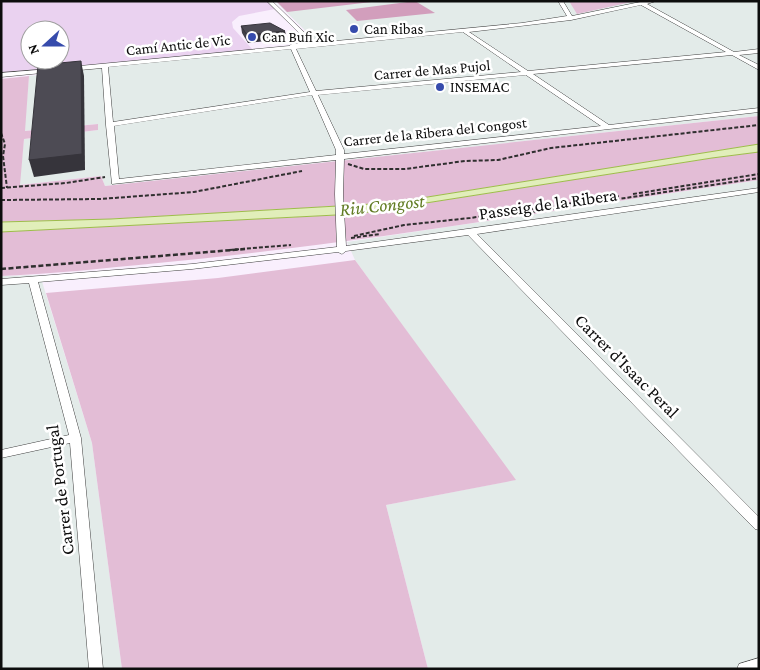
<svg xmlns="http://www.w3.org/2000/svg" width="760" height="670" viewBox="0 0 760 670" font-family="'Crimson Pro',serif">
  <rect width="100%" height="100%" fill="#f9effd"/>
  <g fill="#e3ebe9">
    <path d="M275,1H759V116L105,186L101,176L19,185L24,139L98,130L97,124L24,131L29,76L318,43Z"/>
    <path d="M759,180V669H428L386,505L515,480L355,260L347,242Z"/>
    <path d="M40,275L92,443L122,669H1V276Z"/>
  </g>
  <path fill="#ead2f0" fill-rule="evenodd" d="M1,1H267L275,9L239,16L232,22L233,28L253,50L1,75ZM30,30H60V60H30Z"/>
  <g fill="#e3bdd6">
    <path d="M569,1H636L577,14Z"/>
    <path d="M29,76L25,131L98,124V130L24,139L20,185L101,176L105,186L759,116V144L390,203L110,219L1,222V79Z"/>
    <path d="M759,152V180C559,209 359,244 158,263C106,268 54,274 1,276V232L356,214L712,158Z"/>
    <path d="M355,260L516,480L386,505L428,669H122L92,443L46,293L218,278Z"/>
  </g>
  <g fill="#d29ebc">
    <path d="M276,1H380L287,12Z"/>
    <path d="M415,1L435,13L357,21L346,10Z"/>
  </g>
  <path fill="#e1eeba" stroke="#9dbc4a" d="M759,144V152L712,158L356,214L1,232V222L111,219L390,203Z"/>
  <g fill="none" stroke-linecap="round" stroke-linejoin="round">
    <defs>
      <g id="street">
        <path d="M267,1H272L315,43L522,23L567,16L558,1H563L572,16L645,1H656L647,4L734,52L759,49V53L739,55L759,65V70L732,55L533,74L609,125L759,108V112L344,159L343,194L346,246L759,188V192L477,234L759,517V530L755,529L468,235L346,251L342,254L338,252L192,269L38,282L81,438L103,669H89L70,443L1,458V450L69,435L29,283L1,285V279L192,264L337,247L335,194L336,160L112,184L106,125L102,68L69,71L66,69L69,67L289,46L292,44H310ZM641,5L726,52L528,71L469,32L571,20ZM463,32L521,72L316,91L296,49ZM291,49L310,92L113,122L108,67ZM526,75L601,126L344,154V150L318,95ZM312,95L336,150V155L119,179L114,126Z"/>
        <path d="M50,69L53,71L52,72L1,77V73Z"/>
        <path d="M759,658V669H737L739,664Z"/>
      </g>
    </defs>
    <use href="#street" stroke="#404040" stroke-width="1"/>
    <path stroke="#2f2f2f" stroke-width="1" stroke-dasharray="3 1" stroke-linecap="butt" d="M1,93V96"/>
    <g stroke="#2f2f2f" stroke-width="2" stroke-dasharray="4 2" stroke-linecap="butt">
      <path d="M1,133L5,144L3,156L7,188"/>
      <path d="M348,164L364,169H405L465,161L498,160L551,148L759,125"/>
      <path d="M1,188L66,183L105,177"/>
      <path d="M633,194L759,174"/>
      <path d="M1,200L100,199L194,192L302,171"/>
      <path d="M485,219L759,178"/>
      <path d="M354,236L404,225L470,218L620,196"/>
      <path d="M351,238L380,234"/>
      <path d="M229,250L291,245"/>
    </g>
    <path stroke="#2f2f2f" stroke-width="2.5" stroke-dasharray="5 2.5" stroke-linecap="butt" d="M1,269L245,249"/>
    <use href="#street" fill="#fff" fill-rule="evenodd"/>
  </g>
  <path fill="#424048" d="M241,26L285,31L286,38L248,43L242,33Z"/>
  <g fill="#36343b">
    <path d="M285,31L286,38L248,43L247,35Z"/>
    <path d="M81,61L84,76L85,170L34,177L29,160Z"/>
  </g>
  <g fill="#4d4b54" stroke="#36343b">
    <path d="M270,23L285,31L247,35L241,26Z"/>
    <path d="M81,61L82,154L29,160L38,65Z"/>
  </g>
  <g fill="#364bac" stroke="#fff" stroke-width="2">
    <circle cx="354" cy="29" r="5"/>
    <circle cx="252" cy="37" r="5"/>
    <circle cx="440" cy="87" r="5"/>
  </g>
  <g text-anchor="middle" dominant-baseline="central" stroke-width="5" stroke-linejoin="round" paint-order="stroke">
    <g font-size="15" fill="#0d0d0d" stroke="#fff" text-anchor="start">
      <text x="364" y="29">Can Ribas</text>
      <text x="262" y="37">Can Bufi Xic</text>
      <text x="450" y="87">INSEMAC</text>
    </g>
    <g font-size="15" fill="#0d0d0d" stroke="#fff">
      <text transform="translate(178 45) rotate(-6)">Camí Antic de Vic</text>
      <text transform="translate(432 70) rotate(-5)">Carrer de Mas Pujol</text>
      <text transform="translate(435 132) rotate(-6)">Carrer de la Ribera del Congost</text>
    </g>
    <g font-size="18" fill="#0d0d0d" stroke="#fff">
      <text transform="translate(548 204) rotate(-8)">Passeig de la Ribera</text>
      <text transform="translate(627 366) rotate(45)">Carrer d'Isaac Peral</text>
      <text transform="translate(60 490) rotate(-97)">Carrer de Portugal</text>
    </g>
    <g font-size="19" font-style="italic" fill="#617c23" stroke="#fff">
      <text transform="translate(382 205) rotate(-6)">Riu Congost</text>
    </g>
  </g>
  <rect width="760" height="670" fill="none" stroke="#0d0d0d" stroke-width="5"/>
  <g transform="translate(45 45) rotate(249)"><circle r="24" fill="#ffffff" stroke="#9e9e9e"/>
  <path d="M0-4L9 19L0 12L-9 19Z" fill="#364bac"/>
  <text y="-8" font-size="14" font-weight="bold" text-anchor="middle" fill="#0d0d0d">N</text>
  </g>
</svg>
